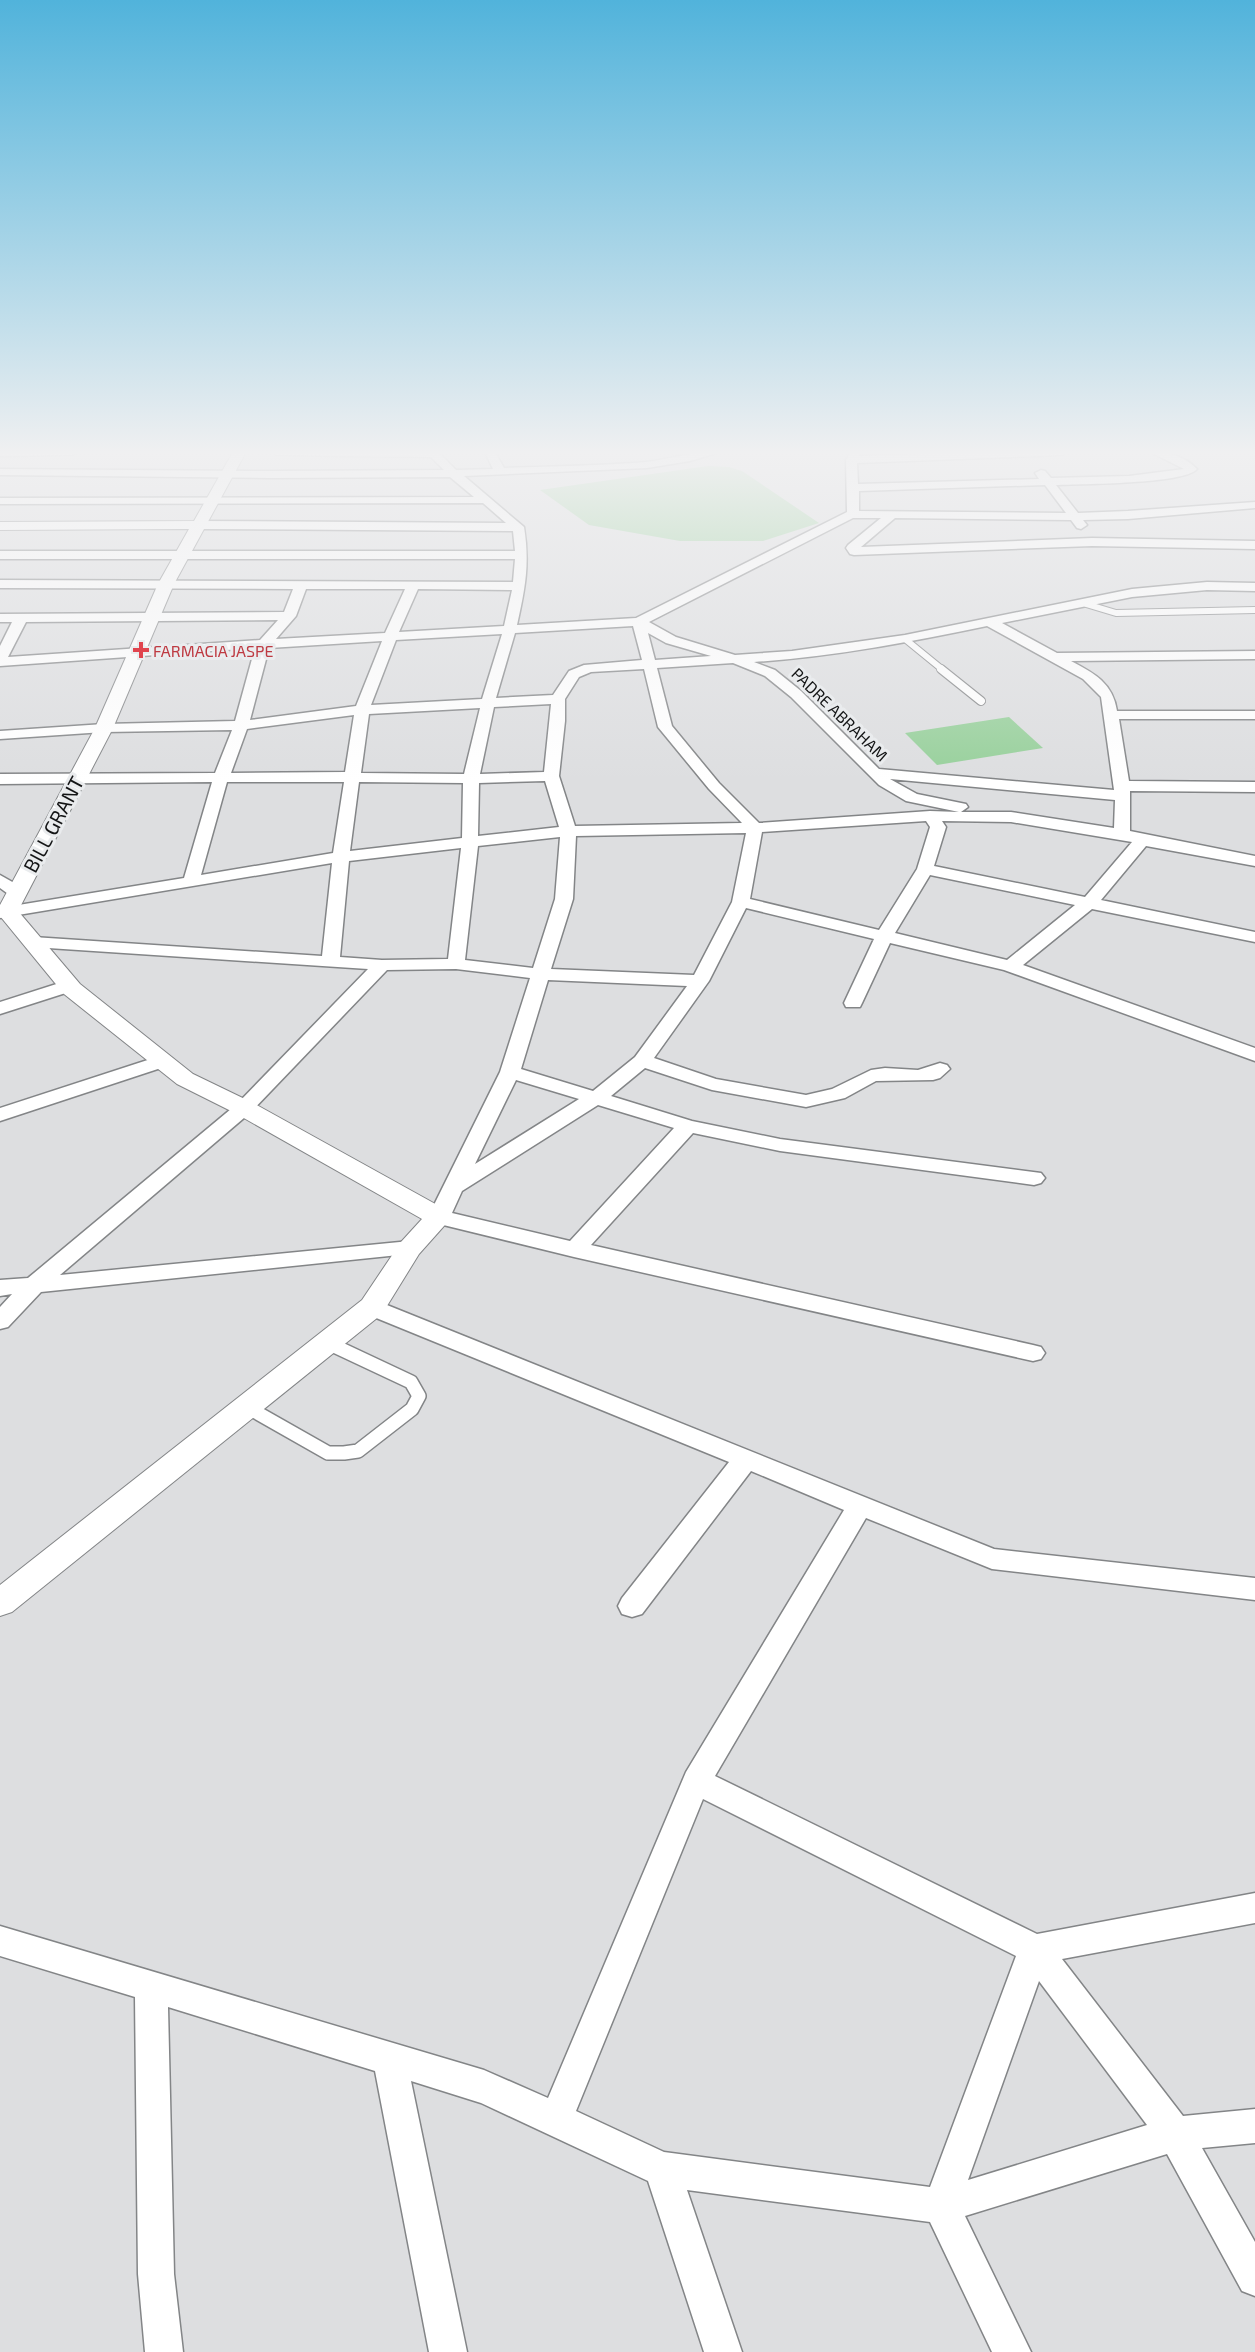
<svg xmlns="http://www.w3.org/2000/svg" width="1255" height="2352" viewBox="0 0 1255 2352" font-family="'Exo 2',sans-serif">
  <rect width="100%" height="100%" fill="#dddee0"/>
  <g fill="#97d09b">
    <path d="M708,466L729,467L742,471L819,523L763,541H680L589,525L540,490Z"/>
    <path d="M1009,717L1043,748L937,765L905,733Z"/>
  </g>
  <g fill="none" stroke-linecap="round" stroke-linejoin="round">
    <defs>
      <g id="service-far2">
        <path d="M1086,604L1116,613L1255,610"/>
        <path d="M905,639L943,670"/>
      </g>
      <path id="service-far1" d="M941,669L981,701"/>
      <path id="service" d="M247,1407L328,1453H344L358,1451L412,1409L419,1396L411,1382L328,1343"/>
      <g id="minor">
        <path d="M0,452H77L72,455L0,456Z"/>
        <path d="M272,452H438L456,470L493,469L485,452H495L504,468C551,466 599,466 646,462C669,459 691,452 714,452L713,454L690,461L647,468L464,476L524,527C530,564 525,589 517,625L636,618L847,512L846,460L851,452H861L859,456L987,452H1067L1062,455L857,463L858,484L1039,479L1035,473L1041,470L1045,471L1051,478L1129,476L1184,469L1150,452C1166,451 1185,456 1197,469C1185,484 1080,484 1056,485L1078,513L1128,511L1255,502V508L1128,519L1083,520L1087,525L1081,529L1077,528L1071,520L895,518L861,547L1092,538L1255,541V549L1092,546L854,555L850,554L846,548L848,545L881,518H853L649,622L676,637L735,655L792,651L905,635L1132,589L1207,582L1255,583V591L1207,590L1132,597L1002,623L1057,653L1255,651V659L1071,661C1094,673 1113,683 1117,711H1255V719H1119L1129,781L1255,782V792L1130,791V831L1255,856V866L1146,846L1101,900L1255,932V942L1092,909L1023,965L1255,1048V1061L1004,970L890,943L862,1003L860,1007H846L844,1003L874,939L746,908L709,981L654,1058L716,1079L806,1095L832,1089L871,1070L885,1068L918,1070L940,1063L947,1065L950,1069L940,1078L933,1080L876,1081L845,1098L806,1107L712,1090L645,1068L611,1096L692,1121L780,1139L1041,1173L1045,1178L1041,1183L1034,1185L780,1151L693,1133L591,1245L1033,1345L1041,1347L1045,1353L1041,1359L1033,1361L574,1257L431,1222L428,1217L500,1072L530,978L456,969L387,970L251,1112L60,1275L410,1241L418,1243L421,1248L418,1253L41,1292L8,1327L0,1329V1307L12,1294L0,1296V1280L28,1278L237,1104L368,969L33,947L27,946L24,942L27,938L33,937L322,956L332,863L0,918V908L184,878L212,782L0,784V774L215,773L232,730L104,732L0,739V731L104,724L235,721L255,648L0,666V646L12,622H0V614L284,612L293,589L0,588V580L513,582L515,559H0V551H515L513,531L199,529L193,525L199,521L506,523L483,503L0,504V498L474,497L450,477L270,478L0,475V469L270,471L444,470L431,457L277,455ZM1045,485L1066,513L859,511V491ZM306,589H405L385,633L276,639L296,616ZM418,589L512,590L504,626L399,632ZM278,620L260,640L8,657L26,622ZM633,626L642,660L584,665L569,671L553,695L496,698L515,633ZM987,626L1083,679L1101,697L1114,790L879,769L801,691L775,670L754,662C832,657 910,642 987,626ZM648,633L666,643L711,656L655,660ZM502,634L482,699L371,705L396,640ZM382,641L356,706L250,720L269,648ZM733,663L765,676L791,697L879,785L906,801L959,812L930,811L759,823L719,783L672,726L657,668ZM644,669L658,727L709,789L742,823L575,826L559,776L565,721V699L579,677L591,672ZM551,704L544,772L480,774L494,707ZM480,708L464,774L361,773L369,714ZM354,715L345,772L231,773L247,729ZM890,779L1115,800L1114,828L1011,812H961L968,807L966,804L917,794ZM545,781L559,827L478,836L479,783ZM227,782H344L333,853L201,875ZM359,782L463,783L462,838L350,851ZM926,821L930,827L917,869L879,930L750,899L762,832ZM942,821L1011,822L1132,842L1085,897L934,866L946,827ZM746,833L732,902L694,975L551,969L573,899L576,836ZM560,837L555,899L533,968L465,960L478,846ZM461,848L448,959L382,960L340,957L349,861ZM930,875L1075,905L1007,960L895,933ZM548,980L687,986L635,1057L593,1091L521,1069ZM516,1080L579,1099L475,1164ZM598,1105L674,1128L570,1241L452,1213L462,1191Z"/>
        <path d="M0,875L23,888L26,892L23,896H11L0,888Z"/>
        <path d="M69,980L75,982L78,986L75,990L0,1014V1002Z"/>
        <path d="M163,1055L170,1057L173,1061L170,1065L0,1121V1108Z"/>
        <path d="M372,1299L994,1549L1255,1578V1600L992,1569L866,1518L715,1776L1037,1934L1255,1893V1923L1062,1959L1183,2116L1255,2109V2143L1202,2148L1255,2242V2296L1242,2291L1167,2154L965,2216L1031,2352H992L930,2222L687,2190L742,2352H704L648,2181L481,2103L411,2081L467,2352H429L375,2071L168,2007L174,2274L183,2352H145L138,2274L135,1997L0,1956V1926L484,2070L548,2098L686,1772L844,1510L751,1471L642,1614L632,1617L622,1614L618,1606L622,1598L729,1462L364,1313L361,1307L364,1301ZM703,1799L1016,1956L930,2187L664,2152L576,2111ZM1039,1981L1147,2125L968,2180Z"/>
      </g>
      <path id="tertiary" d="M233,452H246L174,584L113,728L18,911L80,984L193,1074L253,1103L448,1211L452,1217L419,1254L382,1314L12,1612L0,1616V1585L362,1300L401,1242L422,1219L235,1113L177,1084L64,994L0,916V905L95,728L158,584L189,529L0,530V522L194,521Z"/>
    </defs>
    <use href="#service-far2" stroke="#838587" stroke-width="8"/>
    <use href="#service-far1" stroke="#838587" stroke-width="10"/>
    <use href="#service" stroke="#838587" stroke-width="16"/>
    <use href="#minor" stroke="#838587" stroke-width="3"/>
    <use href="#tertiary" stroke="#838587" stroke-width="2"/>
    <use href="#service-far2" stroke="#fff" stroke-width="6"/>
    <use href="#service-far1" stroke="#fff" stroke-width="8"/>
    <use href="#service" stroke="#fff" stroke-width="13"/>
    <use href="#minor" fill="#fff" fill-rule="evenodd"/>
    <use href="#tertiary" fill="#fff" fill-rule="evenodd"/>
  </g>
  <linearGradient id="sky" x2="0" y2="1"><stop stop-color="#51b3db"/><stop offset="0.58" stop-color="#f0f0f1"/><stop offset="1" stop-color="#f0f0f1" stop-opacity="0"/></linearGradient>
  <rect width="1255" height="781" fill="url(#sky)"/>
  <path fill="#e0444e" stroke="#eaecee" stroke-width="2" d="M138 641h6v6h6v6h-6v6h-6v-6h-6v-6h6z"/>
  <g text-anchor="middle" dominant-baseline="central" stroke-width="6" stroke-linejoin="round" paint-order="stroke">
    <g font-size="16" fill="#be3a42" stroke="#eaecee" text-anchor="start">
      <text x="153" y="650">FARMACIA JASPE</text>
    </g>
    <g font-size="16" fill="#141516" stroke="#eaecee">
      <text transform="translate(840 714) rotate(44)">PADRE ABRAHAM</text>
    </g>
    <g font-size="20" fill="#141516" stroke="#eaecee">
      <text transform="translate(53 824) rotate(-62)">BILL GRANT</text>
    </g>
  </g>
</svg>
